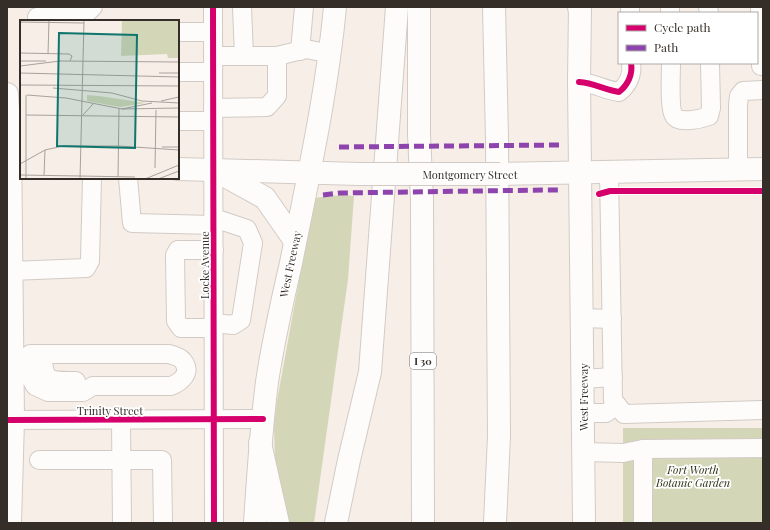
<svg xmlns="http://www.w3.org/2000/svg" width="770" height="530" viewBox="0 0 770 530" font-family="'Playfair Display',serif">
  <rect width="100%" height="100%" fill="#f6eee7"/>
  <g fill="#d4d6b8">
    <path d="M341,195L354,196L348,279L314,523H284L275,462L274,426L277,401L314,198Z"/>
    <rect x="623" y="428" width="140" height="95"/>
  </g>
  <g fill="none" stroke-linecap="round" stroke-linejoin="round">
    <defs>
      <g id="minor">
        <path d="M213,7L214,523"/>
        <path d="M242,7L244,56"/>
        <path d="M630,7V13"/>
        <path d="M670,7V13"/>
        <path d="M708,7L709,13"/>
        <path d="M760,7L761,66"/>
        <path d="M37,17L88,12L93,7"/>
        <path d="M178,32H213"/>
        <path d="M300,51L304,7"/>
        <path d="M213,56H277L306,49L331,54"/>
        <path d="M671,63C671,73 669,109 674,116C679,124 701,119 709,116L711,108L710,63"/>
        <path d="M178,72H213"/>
        <path d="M579,82C595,83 604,90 619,92C628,85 633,74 631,63"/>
        <path d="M213,108L267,107L277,96V56"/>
        <path d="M178,121H213"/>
        <path d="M738,170V105L739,96L743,91L763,90"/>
        <path d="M609,172L613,400L624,414L763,410"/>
        <path d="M128,178L132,223L214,225"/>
        <path d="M214,218L247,229L253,243L241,320L233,325L214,323"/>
        <path d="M214,250H178L175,255L176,321L181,328H214"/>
        <path d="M11,271L86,268L90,261L92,178"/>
        <path d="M582,318L612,319"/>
        <path d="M30,354H169C173,355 180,357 183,361C192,373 181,382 171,386H93L83,392H48L35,386L30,377Z"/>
        <path d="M43,354C43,383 50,381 76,381"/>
        <path d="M583,379L613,377"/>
        <path d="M583,413H606L617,405"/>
        <path d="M7,420L263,419"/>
        <path d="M121,420L122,523"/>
        <path d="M643,449V523"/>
        <path d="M584,452L623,453L643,449L763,448"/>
        <path d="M39,460H162L163,523"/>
      </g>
      <g id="major">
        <path d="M580,7L579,82L584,523"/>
        <path d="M7,94L10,141L13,420L10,523"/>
        <path d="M178,169L359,174"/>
        <path d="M218,172L265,198L295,241"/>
        <path d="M500,174L763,169"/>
        <path d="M255,523C258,476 261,429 267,382C273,342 282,302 291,263C308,178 327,93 335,7"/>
      </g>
      <g id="highway">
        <path d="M419,7V134L422,199L423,523"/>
        <path d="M494,7L497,139L499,436L495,523"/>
        <path d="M579,7L580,12"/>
        <path d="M260,443L278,523"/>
        <path d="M336,523L349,460L370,372L397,7"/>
      </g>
    </defs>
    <use href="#minor" stroke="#d2cbc5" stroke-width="20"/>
    <use href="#major" stroke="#d2cbc5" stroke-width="24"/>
    <use href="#highway" stroke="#d2cbc5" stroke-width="24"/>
    <use href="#minor" stroke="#fefcfb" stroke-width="18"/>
    <use href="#major" stroke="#fefcfb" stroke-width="22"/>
    <use href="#highway" stroke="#fefcfb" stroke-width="22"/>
    <defs>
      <path id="major-bridge" d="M359,174H500"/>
    </defs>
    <use href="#major-bridge" stroke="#d2cbc5" stroke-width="24" stroke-linecap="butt"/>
    <use href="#major-bridge" stroke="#fefcfb" stroke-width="22"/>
    <g stroke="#8e44ad" stroke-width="5" stroke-dasharray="10 5" stroke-linecap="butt">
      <path d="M339,147L560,145"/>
      <path d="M323,195L340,193L545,190H559L560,193"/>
    </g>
    <defs>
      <g id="cycleway">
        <path d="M213,7L214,523"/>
        <path d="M579,82C595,83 604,90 619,92C628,85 633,74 631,63"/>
        <path d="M599,194L610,191H763"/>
        <path d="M7,420L263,419"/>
      </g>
    </defs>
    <use href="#cycleway" stroke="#fff" stroke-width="8"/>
    <use href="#cycleway" stroke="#d6006c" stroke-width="6"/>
  </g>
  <g text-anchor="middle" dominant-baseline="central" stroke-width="3.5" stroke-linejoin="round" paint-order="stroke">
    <rect fill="#fff" stroke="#726d68" stroke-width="1" x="410" y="353" width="26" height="16" rx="3"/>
    <g font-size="10" font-weight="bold" fill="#352e28">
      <text x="423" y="361">I 30</text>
    </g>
    <g font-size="11" fill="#352e28" stroke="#fff">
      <text x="470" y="174">Montgomery Street</text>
      <text transform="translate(290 264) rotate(-78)">West Freeway</text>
      <text transform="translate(204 265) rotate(-90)">Locke Avenue</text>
      <text transform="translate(583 397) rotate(-90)">West Freeway</text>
      <text x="110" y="410">Trinity Street</text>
    </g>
    <g font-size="11" font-style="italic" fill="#2c3111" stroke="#fff">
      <text x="693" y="469">Fort Worth<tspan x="693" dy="13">Botanic Garden</tspan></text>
    </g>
  </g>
  <g transform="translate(20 20)">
    <rect width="159" height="159" fill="#f6eee7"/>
    <path d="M102,0H159V38H148L147,34L101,36ZM67,75L79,76L126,83L100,87L67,81Z" fill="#d4d6b8"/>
    <path fill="none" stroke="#a9a19b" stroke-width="1" d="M0,2L64,3M0,33L49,34L52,36L50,41M28,34L29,0M0,41H26M38,41L159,42M0,46L40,41M0,53L159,57M139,53H159M0,65L159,66M33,68L92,73L122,81L159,83M7,75L46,78L102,89L159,88M141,81L159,77M102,89L132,83M6,95L159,97M63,95L73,84M142,127H159M0,144L25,130L43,126H99L159,130M135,148L136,90M0,155L60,156M24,155L25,130M60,156L115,157M98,157L99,89M6,159V75M60,159L64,0M125,159L159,145M138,159L159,151"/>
    <path fill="#0f766e" fill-opacity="0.15" stroke="#0f766e" stroke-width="2" d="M39,13L117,15L115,128L37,126Z"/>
    <rect width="159" height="159" fill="none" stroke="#352e28" stroke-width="2"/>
  </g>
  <rect width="770" height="530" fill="none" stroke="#352e28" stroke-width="16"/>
  <rect x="618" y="12" width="140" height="52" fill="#ffffff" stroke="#aeaba9"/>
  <rect x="626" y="25" width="20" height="6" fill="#d6006c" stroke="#aeaba9"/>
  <text x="654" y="32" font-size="12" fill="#352e28">Cycle path</text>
  <rect x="626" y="45" width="20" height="6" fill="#8e44ad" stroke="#aeaba9"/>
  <text x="654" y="52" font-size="12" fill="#352e28">Path</text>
</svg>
